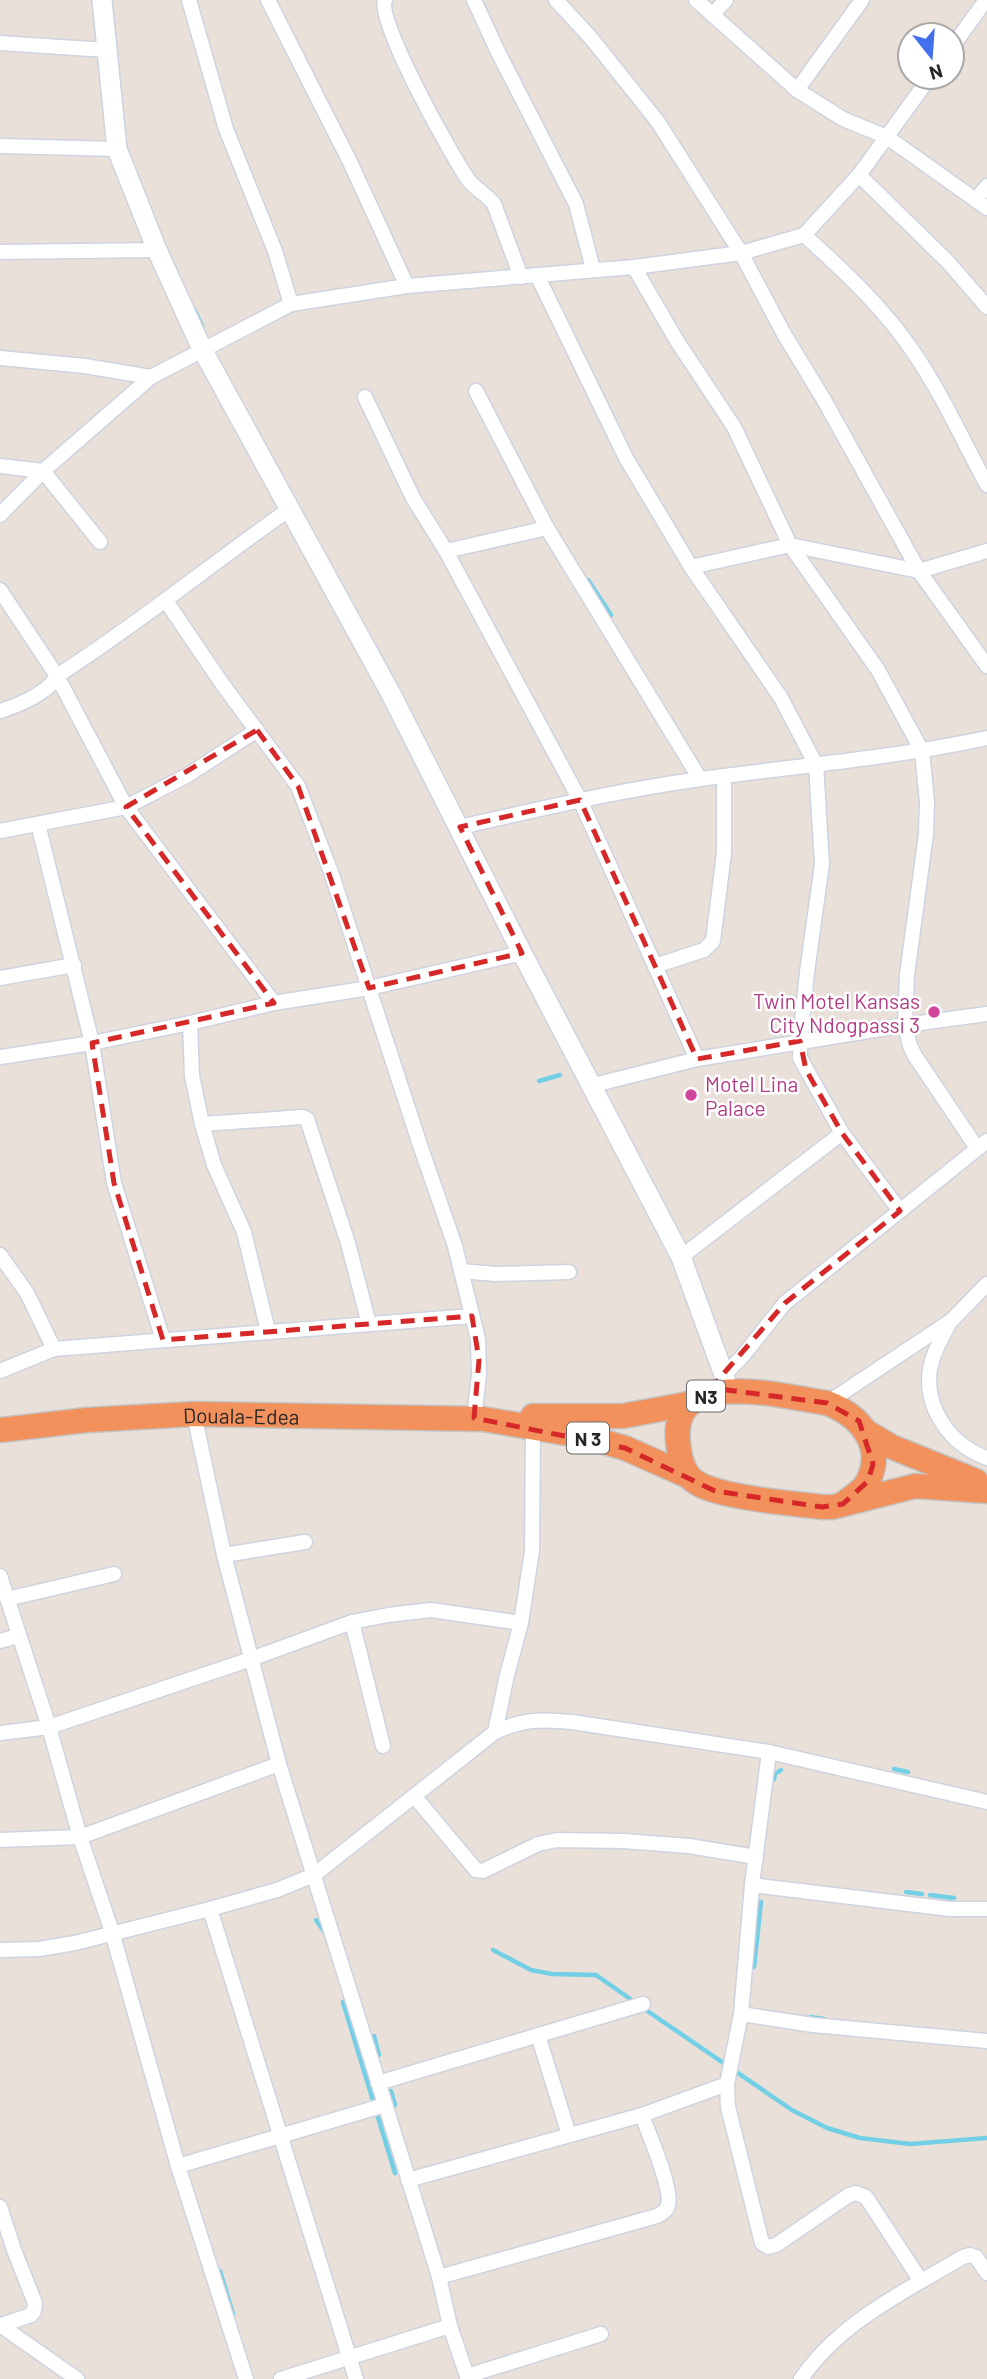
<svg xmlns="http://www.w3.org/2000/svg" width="987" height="2379" viewBox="0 0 987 2379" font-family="Barlow,sans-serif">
  <rect width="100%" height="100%" fill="#e9e1d9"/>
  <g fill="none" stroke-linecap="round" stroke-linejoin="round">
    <g stroke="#72cfe5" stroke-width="4.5">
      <path d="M195,311L202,326"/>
      <path d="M588,580L611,615"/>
      <path d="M539,1081L560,1075"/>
      <path d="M894,1769L908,1772"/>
      <path d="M774,1779L775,1774L781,1770"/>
      <path d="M906,1892L922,1894"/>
      <path d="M930,1895L954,1898"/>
      <path d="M316,1920L325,1933"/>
      <path d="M493,1950L531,1970L552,1974L596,1975L636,2003"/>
      <path d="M754,1967L761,1902"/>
      <path d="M343,2002L395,2173"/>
      <path d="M643,2008L792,2110L827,2128L860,2138L910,2144L987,2138"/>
      <path d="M811,2017L824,2019"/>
      <path d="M374,2036L379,2055"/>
      <path d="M391,2091L395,2105"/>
      <path d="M220,2271L233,2314"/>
    </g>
    <defs>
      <g id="street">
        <path d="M189,0L226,129L275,251L291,304"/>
        <path d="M268,0L350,162L407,286"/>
        <path d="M385,0C376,21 451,154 467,178C474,189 487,194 494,204L521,277"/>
        <path d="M474,0L498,52L576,204L593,269"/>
        <path d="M556,0L591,38L658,122L741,253L784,334L824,400L919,571L987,666"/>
        <path d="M696,0L797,90L843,119L887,137L987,208"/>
        <path d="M712,15L726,0"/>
        <path d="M0,43L106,50"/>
        <path d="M952,47L986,0"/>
        <path d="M797,90L862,0"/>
        <path d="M0,146L117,149"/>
        <path d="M859,175L948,262L987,307"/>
        <path d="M976,200L987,186"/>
        <path d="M804,235C844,271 884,308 914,353C942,394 963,441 987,485"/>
        <path d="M0,252L157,250"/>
        <path d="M634,267L677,341L734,427L790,545L878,670L922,751L927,802L926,834L907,975L905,1025L910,1046L915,1056L977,1148"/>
        <path d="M537,275L626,458L691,567L781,698L816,765L822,864L807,972L800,1041V1058L842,1133L900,1211"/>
        <path d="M0,358L85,366L151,377"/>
        <path d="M476,391L547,528L700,779"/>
        <path d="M365,397L413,498L446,551L580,800L697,1059"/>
        <path d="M0,466L43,471L100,542"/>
        <path d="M0,515L43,471L151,377L291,304L407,286L634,267L741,253L804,235L859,175L930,77"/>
        <path d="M446,551L547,528"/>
        <path d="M691,567L790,545L919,571L987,551"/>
        <path d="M0,590L57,676L126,807L274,1003"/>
        <path d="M166,601L223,685L298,786L332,875L420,1145L455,1246L478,1339L479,1375L474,1418"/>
        <path d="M0,711C16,706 35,698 48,687C53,682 57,676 63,672C142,621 214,562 291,508"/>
        <path d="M38,824L92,1043L114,1183L163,1340"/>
        <path d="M460,827C540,809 620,790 701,779C797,766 893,758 987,738"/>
        <path d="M0,831L126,807L188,775L257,730"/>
        <path d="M655,966L704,950L713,941L724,853V776"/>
        <path d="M0,978L74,965"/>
        <path d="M190,1023L192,1076L202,1124L214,1165L244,1232L268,1331"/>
        <path d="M0,1057L92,1043L190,1023L274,1003L369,988L522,953"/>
        <path d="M590,1086L697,1059L905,1025L987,1014"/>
        <path d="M202,1124L303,1117L307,1119L348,1243L369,1324"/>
        <path d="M0,1255L27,1293L54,1349"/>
        <path d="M681,1257L842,1133"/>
        <path d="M461,1271L495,1274L569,1272"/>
        <path d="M949,1324C941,1339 933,1353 930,1369C924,1409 951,1445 987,1458"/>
        <path d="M0,1371L54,1349L472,1316"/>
        <path d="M724,1375L741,1358L785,1303L987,1141"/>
        <path d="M827,1403L952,1320L987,1284"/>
        <path d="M194,1414L224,1555L279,1764L439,2277L450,2326L468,2379"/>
        <path d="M224,1555L305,1542"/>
        <path d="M0,1576L49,1727L80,1837L112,1932L178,2166L246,2379"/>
        <path d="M7,1599L114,1574"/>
        <path d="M352,1622L383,1746"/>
        <path d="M0,1641L18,1636"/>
        <path d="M495,1732C523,1719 541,1719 572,1722L769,1752L987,1802"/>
        <path d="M0,1733L49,1727L251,1659L352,1622L388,1615L431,1610L521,1623"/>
        <path d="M415,1797L476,1870L483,1871L538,1844L557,1840L624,1841L689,1846L756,1857"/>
        <path d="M0,1840L80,1837L279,1764"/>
        <path d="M752,1885L769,1752"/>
        <path d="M210,1909L356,2379"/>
        <path d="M0,1950L39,1949L75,1943L210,1909L277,1890L314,1875L495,1732L507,1675L521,1623L532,1551L533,1427"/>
        <path d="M741,2014L813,2025L987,2041"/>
        <path d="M538,2035L569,2135"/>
        <path d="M378,2083L643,2004"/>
        <path d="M178,2166L385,2105"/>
        <path d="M408,2180L642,2115L727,2084"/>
        <path d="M0,2207L14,2250L35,2303L34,2311L31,2315L1,2325"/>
        <path d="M439,2277L657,2216C662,2213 667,2211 668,2205C673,2188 648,2133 642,2115"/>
        <path d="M921,2281L866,2197L856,2193L849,2195L776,2245L768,2247L762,2243L728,2107L727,2084L741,2014L752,1885L950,1909H987"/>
        <path d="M0,2325L77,2379"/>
        <path d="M467,2376L601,2334"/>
        <path d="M281,2379L450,2326"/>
        <path d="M801,2379C840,2322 905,2291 963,2257L970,2255L976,2257L987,2273"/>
      </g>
      <path id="secondary" d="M102,0L117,149L157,250L202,349L391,694L522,953L681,1257L724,1375L728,1390"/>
      <g id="highway">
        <path d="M533,1416H623L688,1404"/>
        <path id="s1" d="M0,1430L87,1420L194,1414L483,1419L583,1436L625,1448L688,1476"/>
        <path d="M865,1431L892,1447L976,1481"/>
        <path d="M843,1504C852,1497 863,1491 868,1481C886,1445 859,1415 827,1403C784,1397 670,1365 678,1441C679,1456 683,1475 697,1483C722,1498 791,1503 822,1507H833L915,1486L987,1491"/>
      </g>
    </defs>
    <use href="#street" stroke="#ced3df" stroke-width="17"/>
    <use href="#secondary" stroke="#ced3df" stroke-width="22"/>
    <use href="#highway" stroke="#c3c3c3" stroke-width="27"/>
    <use href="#street" stroke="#fff" stroke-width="14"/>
    <use href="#secondary" stroke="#fff" stroke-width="19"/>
    <use href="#highway" stroke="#f2915b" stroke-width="24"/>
  </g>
  <path fill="none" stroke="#d62828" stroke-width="5" stroke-dasharray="14 9" stroke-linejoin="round" d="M257,730L298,786L369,988L522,953L460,827L580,800L697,1059L800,1041L806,1070L842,1133L900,1211L785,1303L711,1388L827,1403L859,1421L873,1464L868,1481L843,1504L822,1507L715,1491L625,1448L474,1418L479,1360L472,1316L163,1340L114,1183L92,1043L274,1003L126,807Z"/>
  <g fill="#d1479c" stroke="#fff" stroke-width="2.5">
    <circle cx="934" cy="1012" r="7"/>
    <circle cx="691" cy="1095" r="7"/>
  </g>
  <g text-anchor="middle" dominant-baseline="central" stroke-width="5" stroke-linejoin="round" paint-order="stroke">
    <g fill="#fff" stroke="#686868" stroke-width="2">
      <rect x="687" y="1380.5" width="38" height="31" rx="5"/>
      <rect x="567" y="1422.5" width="42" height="31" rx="5"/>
    </g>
    <g font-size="19" font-weight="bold" fill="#272727">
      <text x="706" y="1396">N3</text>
      <text x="588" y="1438">N 3</text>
    </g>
    <g font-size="21" fill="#b23c85" stroke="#fff" text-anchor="end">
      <text x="920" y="1000">Twin Motel Kansas<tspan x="920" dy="24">City Ndogpassi 3</tspan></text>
      <text x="705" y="1083" text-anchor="start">Motel Lina<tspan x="705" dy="24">Palace</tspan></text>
    </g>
    <g font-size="21" fill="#272727" stroke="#fff">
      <text stroke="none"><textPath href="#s1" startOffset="242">Douala-Edea</textPath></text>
    </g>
  </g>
  <g transform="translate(931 56) rotate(163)"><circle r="33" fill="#ffffff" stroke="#a9a9a9" stroke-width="2"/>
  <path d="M0-5L12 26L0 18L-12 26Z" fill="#426fec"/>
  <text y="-10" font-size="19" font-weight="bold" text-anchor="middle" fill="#272727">N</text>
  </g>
</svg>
